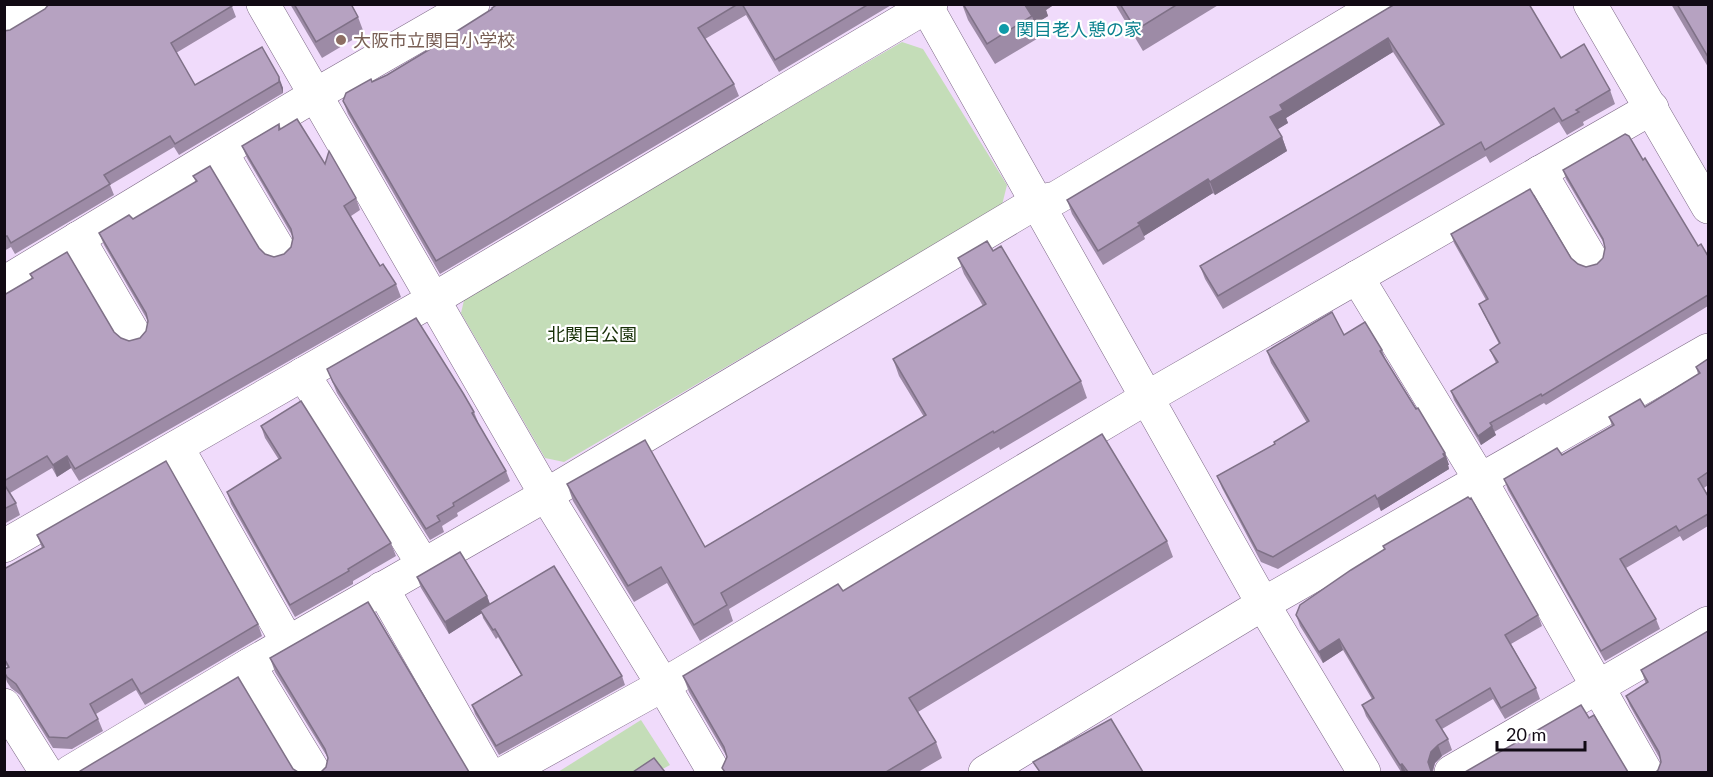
<svg xmlns="http://www.w3.org/2000/svg" width="1713" height="777" viewBox="0 0 1713 777" font-family="Lato,'Noto Sans JP',sans-serif">
  <rect width="100%" height="100%" fill="#f0dbfb"/>
  <g fill="#c4ddb8">
    <path d="M902,42L923,49L1007,185L1002,205L564,462L545,458L461,313L465,296Z"/>
    <path d="M641,720L670,765L657,772H558Z"/>
  </g>
  <g fill="none" stroke-linecap="round" stroke-linejoin="round">
    <defs>
      <g id="minor">
        <path d="M263,4L546,495L663,685L714,772"/>
        <path d="M925,4L1263,604L1364,772"/>
        <path d="M1590,4L1708,207"/>
        <path d="M4,25L39,4"/>
        <path d="M221,152L279,250"/>
        <path d="M1540,172L1590,257"/>
        <path d="M78,238L134,334"/>
        <path d="M1357,277L1481,481L1646,772"/>
        <path d="M4,283L315,95L473,4"/>
        <path d="M303,374L423,564"/>
        <path d="M177,447L288,643"/>
        <path d="M4,546L434,299L931,4"/>
        <path d="M382,588L487,772"/>
        <path d="M249,665L314,772"/>
        <path d="M4,705L46,772"/>
        <path d="M70,772L249,665L546,495L1037,202L1056,198L1381,4"/>
        <path d="M506,772L663,685L1148,397L1652,108"/>
        <path d="M985,772L1263,604L1708,350"/>
        <path d="M1451,772L1708,623"/>
      </g>
    </defs>
    <use href="#minor" stroke="#7d6986" stroke-width="34"/>
    <use href="#minor" stroke="#fff" stroke-width="33"/>
  </g>
  <g fill="#9d8ba6">
    <path d="M231,4L236,17L176,53L195,85L262,47L283,88V93L179,155L174,147L110,185L114,195L15,254L11,247L4,251V31Z"/>
    <path d="M290,4H351L358,17L364,33L322,58Z"/>
    <path d="M498,4H893L779,72L746,15L705,39L734,84L739,96L440,274L348,114L343,101L372,82L387,75L455,35L492,9Z"/>
    <path d="M962,4H1055L1046,10L1048,16L1035,24L1040,37L995,64L968,20Z"/>
    <path d="M1115,4H1220L1143,51Z"/>
    <path d="M1395,4L1561,58L1610,90L1615,104L1583,122L1584,125L1567,135L1559,122L1490,163L1486,156L1223,309L1205,279L1200,266L1441,126L1393,52L1286,118L1288,123L1277,129L1282,137L1287,151L1215,195L1213,193L1144,236L1145,239L1103,265L1072,214L1067,200Z"/>
    <path d="M1671,4H1708V67Z"/>
    <path d="M279,124L281,129L325,164L356,198L360,210L351,216L380,266L396,284L401,297L79,481L71,468L57,477L52,468L10,493L16,503L20,515L4,524V295L32,279L30,274L114,332L121,338L129,341L140,338L146,331L148,321L104,245L99,233L133,219L196,182L193,176L265,254L274,257L284,254L291,247L293,237L247,158L242,146Z"/>
    <path d="M1643,160L1698,246L1708,256V306L1546,405L1544,403L1494,432L1496,435L1481,445L1454,400L1451,391L1496,363L1490,350L1499,344L1483,313L1479,304L1486,300L1454,243L1451,234L1571,258L1578,264L1586,267L1597,264L1603,258L1605,248V245L1566,179L1563,170Z"/>
    <path d="M993,251L1081,381L1087,398L1000,450L999,447L729,609L733,621L700,641L667,583L634,602L573,501L567,484L705,547L924,417L899,376L893,359L983,306L964,274L958,258Z"/>
    <path d="M1344,335L1382,350L1386,361L1445,453L1449,465H1448L1449,469L1381,511L1379,507L1278,569L1261,562L1222,488L1217,476L1275,445L1307,423L1271,363L1267,351Z"/>
    <path d="M1708,359V485L1704,488L1708,496V526L1683,541L1680,536L1626,568L1656,619L1660,629L1605,661L1508,490L1504,479L1562,455L1612,426L1609,417L1645,407L1698,374L1696,367Z"/>
    <path d="M327,369L474,412L478,422L477,423L506,471L510,481L457,513L458,516L442,526L444,532L430,540L337,393Z"/>
    <path d="M261,426L391,543L396,556L353,581V584L295,617L231,504L227,492L279,460L265,438Z"/>
    <path d="M37,535L258,624L262,636L145,705L136,690L96,714L103,731L72,749L53,748L20,695L11,688L7,682L4,673V669L8,668L4,662V569L42,548Z"/>
    <path d="M1167,541L1173,557L918,712L936,742L942,758L918,772H724L722,768L727,757L689,692L683,676L843,591Z"/>
    <path d="M1383,546L1538,615L1542,626L1511,644L1536,688L1540,699L1505,719L1493,699L1442,729L1448,739L1452,750L1442,756L1435,763L1433,772H1401L1366,716L1362,705L1372,699L1343,650L1323,663L1300,626L1296,615L1385,550Z"/>
    <path d="M417,577L487,596L490,604L622,676L625,685L499,755L475,714L472,705L521,675L498,637L496,639L483,618L482,613L449,634L421,588Z"/>
    <path d="M368,602L326,767L328,758L275,672L270,658Z"/>
    <path d="M1708,631L1658,770L1661,762L1660,759L1630,706L1626,696L1646,684L1641,670Z"/>
  </g>
  <g fill="#7f7187">
    <path d="M1026,4H1055L1046,10L1048,16L1035,24L1032,16L1025,5Z"/>
    <path d="M1388,38L1393,52L1286,118L1288,123L1275,131L1270,117L1280,105Z"/>
    <path d="M279,77L283,88V93L279,82Z"/>
    <path d="M1282,137L1287,151L1215,195L1210,182Z"/>
    <path d="M1208,179L1213,193L1144,236L1138,223Z"/>
    <path d="M1492,426L1496,435L1481,445L1478,436Z"/>
    <path d="M1445,453L1449,465H1448L1449,469L1381,511L1377,499Z"/>
    <path d="M67,456L71,468L57,477L53,465Z"/>
    <path d="M487,596L491,607L480,610L482,613L449,634L445,622Z"/>
    <path d="M1339,639L1343,650L1323,663L1319,652Z"/>
    <path d="M1438,745L1442,756L1435,763L1432,772L1428,762L1431,752Z"/>
    <path d="M1402,764L1406,772H1402L1400,765Z"/>
  </g>
  <g fill="#b6a2c1" stroke="#7f7187" stroke-width="1.5">
    <path d="M49,4H231L232,6L171,43L195,85L262,47L279,77V82L175,144L170,136L104,175L110,184L11,243L7,236L4,237V31L10,30L45,9Z"/>
    <path d="M294,4H351L358,17L316,42Z"/>
    <path d="M498,4H738L698,28L734,84L436,261L343,101L346,93L371,79L372,82L387,75L455,34L454,33L492,9V8Z"/>
    <path d="M742,4H869L775,60Z"/>
    <path d="M963,4H1026L1025,5L1032,16L987,44Z"/>
    <path d="M1120,4H1178L1136,30Z"/>
    <path d="M1395,4H1529L1561,58L1584,44L1610,90L1576,110L1579,112L1562,121L1554,108L1485,150L1481,142L1218,296L1200,266L1444,124L1388,38L1280,105L1283,110L1270,117L1282,137L1210,182L1208,179L1138,223L1140,225L1098,251L1067,200Z"/>
    <path d="M1677,4H1708V57Z"/>
    <path d="M297,119L325,164L329,151L356,198L344,206L380,266L383,264L396,284L75,469L67,456L53,465L47,456L4,481V295L33,278L30,274L67,252L114,332L121,338L129,341L140,338L146,331L148,321L146,313L99,233L129,215L133,219L197,181L193,176L210,166L259,248L265,254L274,257L284,254L291,247L293,238L291,229L242,146L279,124V130Z"/>
    <path d="M1625,134L1629,136L1643,160L1645,158L1698,246L1701,244L1708,256V295L1542,396L1541,394L1490,423L1492,426L1478,436L1451,391L1498,362L1490,350L1500,343L1479,304L1488,299L1451,234L1530,189L1571,258L1578,264L1586,267L1597,264L1603,258L1605,248L1603,239L1563,170Z"/>
    <path d="M987,241L993,251L1001,246L1081,381L994,433L993,431L721,593L727,605L694,625L661,567L628,586L567,484L645,440L705,547L926,415L893,359L986,304L958,258Z"/>
    <path d="M1332,312L1344,335L1365,322L1382,350L1380,351L1416,409L1418,408L1445,453L1443,454L1445,457L1377,499L1375,495L1273,557L1257,550L1217,476L1275,444L1274,442L1309,421L1267,351Z"/>
    <path d="M416,318L463,393L474,412L472,413L506,471L453,503L454,506L437,516L440,521L426,529L333,382L327,369Z"/>
    <path d="M1708,359V472L1698,479L1708,496V514L1679,531L1676,526L1620,559L1656,619L1601,651L1504,479L1557,448L1562,455L1614,425L1609,417L1640,399L1645,407L1700,373L1696,367Z"/>
    <path d="M301,401L391,543L348,569L349,571L290,605L227,492L281,458L261,426Z"/>
    <path d="M1102,434L1167,541L909,698L936,742L886,772H725L722,768L727,757L724,747L683,676L838,584L843,591Z"/>
    <path d="M166,461L258,624L141,694L132,679L90,704L98,719L67,738L49,737L16,684L7,677L4,672V669L9,667L4,658V569L44,547L37,535Z"/>
    <path d="M4,484L16,503L4,509Z"/>
    <path d="M1468,497L1470,499L1471,498L1538,615L1505,635L1536,688L1501,708L1490,688L1436,720L1448,739L1438,745L1431,752L1428,762L1431,771L1433,772H1408L1402,764L1400,765L1362,705L1374,698L1339,639L1319,652L1296,615L1300,605L1351,570L1385,549L1383,546Z"/>
    <path d="M460,552L487,596L445,622L417,577Z"/>
    <path d="M554,566L622,676L496,746L472,705L522,675L495,629L493,630L480,610Z"/>
    <path d="M368,602L469,772H321L326,767L328,758L325,749L270,658Z"/>
    <path d="M1708,631V772H1656L1658,770L1661,762L1659,752L1626,696L1648,682L1641,670Z"/>
    <path d="M238,677L293,769L298,772H79L80,771Z"/>
    <path d="M1581,705L1589,718L1594,715L1628,772H1465Z"/>
    <path d="M1111,719L1143,772H1040L1033,762Z"/>
    <path d="M654,758L665,772H633Z"/>
  </g>
  <circle fill="#0f9aa8" stroke="#fff" stroke-width="2" cx="1004" cy="29" r="6"/>
  <circle fill="#8d6e63" stroke="#fff" stroke-width="2" cx="341" cy="40" r="6"/>
  <g text-anchor="middle" dominant-baseline="central" stroke-width="4.5" stroke-linejoin="round" paint-order="stroke">
    <g font-size="18" fill="#0d838f" stroke="#fff" text-anchor="start">
      <text x="1016" y="29">関目老人憩の家</text>
    </g>
    <g font-size="18" fill="#785e54" stroke="#fff" text-anchor="start">
      <text x="353" y="40">大阪市立関目小学校</text>
    </g>
    <g font-size="18" fill="#173007" stroke="#fff">
      <text x="592" y="334">北関目公園</text>
    </g>
  </g>
  <rect width="1713" height="777" fill="none" stroke="#110a14" stroke-width="12"/>
  <path d="M1497 741v9h88v-9" fill="none" stroke="#110a14" stroke-width="3"/>
  <text x="1506" y="741" font-size="18" fill="#110a14" stroke="#ffffff" stroke-width="4.5" paint-order="stroke">20 m</text>
</svg>
